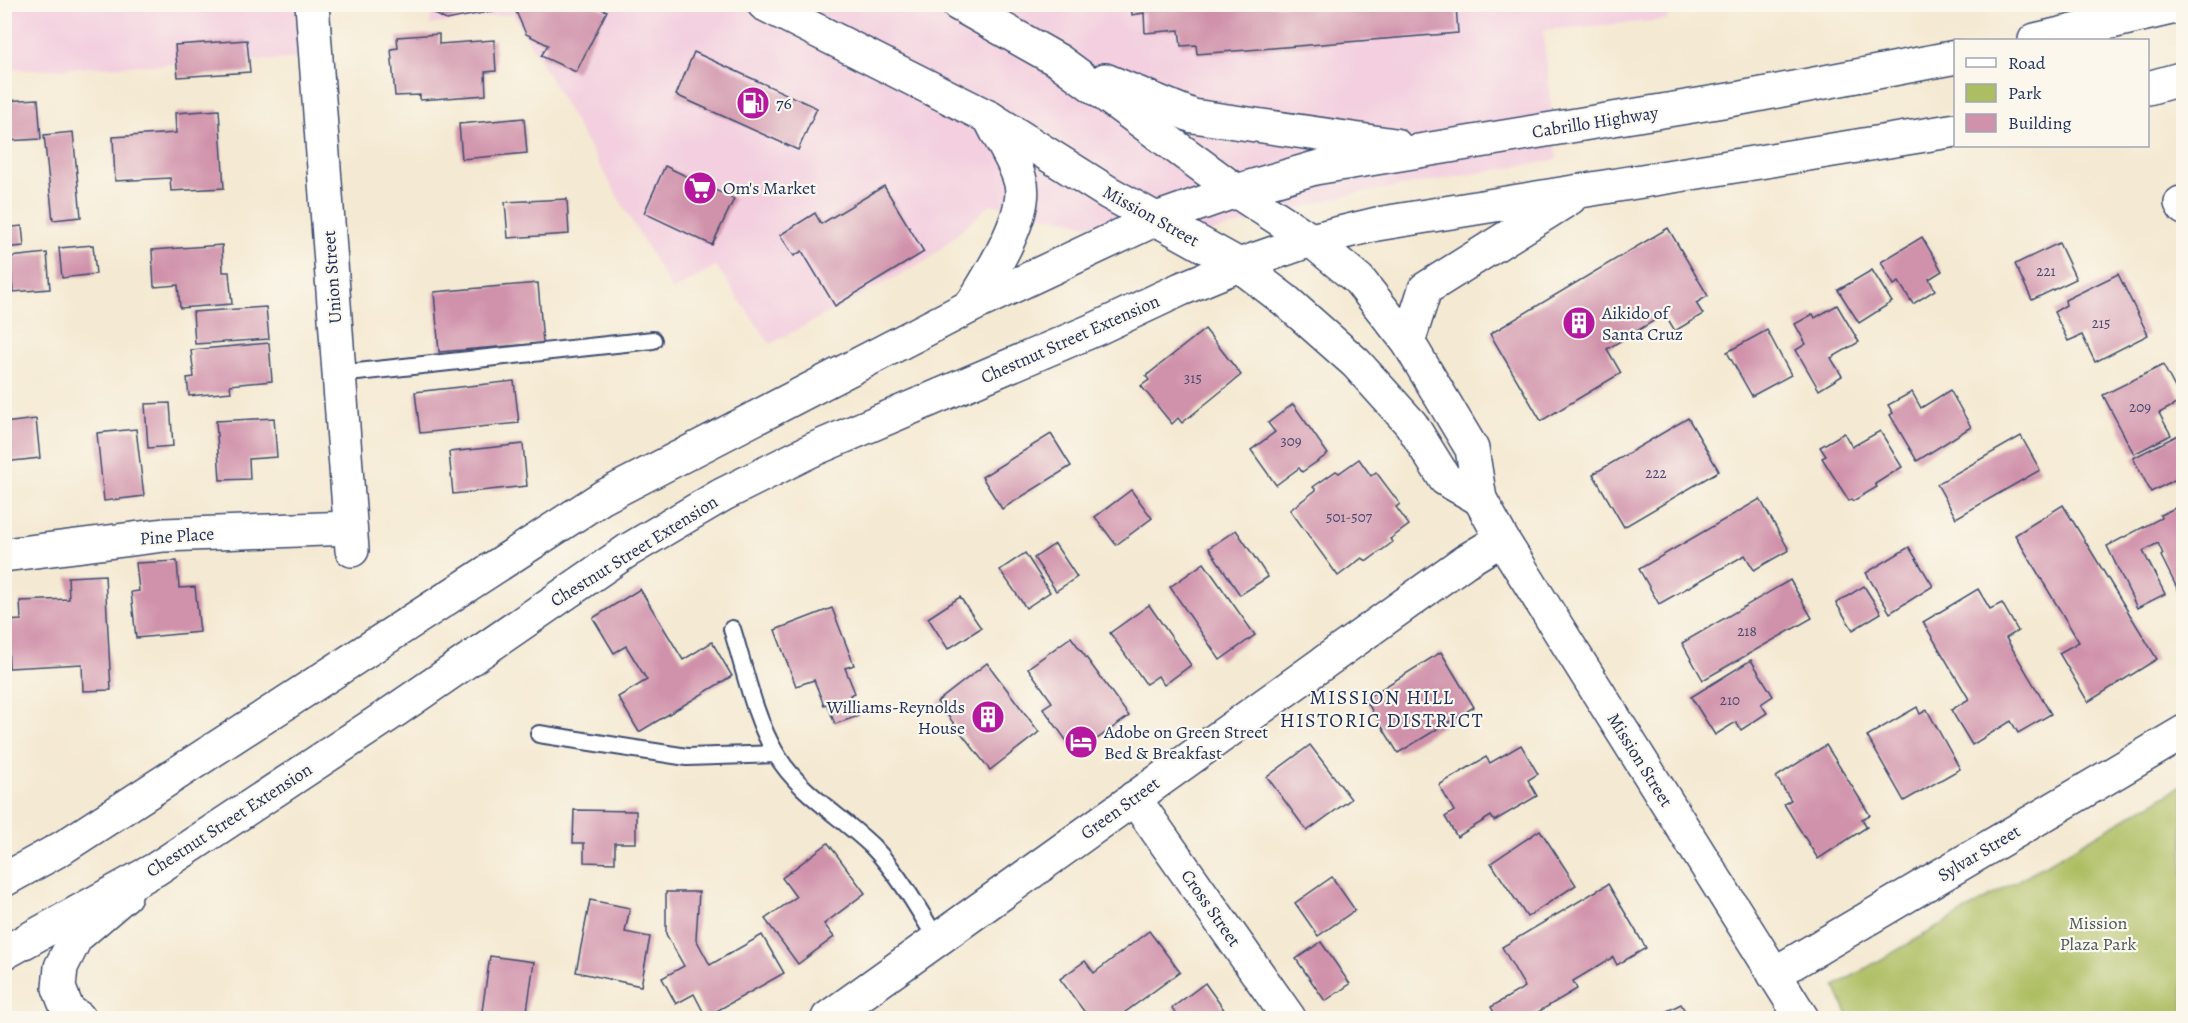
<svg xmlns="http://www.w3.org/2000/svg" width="2188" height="1023" viewBox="0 0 2188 1023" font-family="Alegreya,serif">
  <rect width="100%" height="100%" fill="#fbf7ec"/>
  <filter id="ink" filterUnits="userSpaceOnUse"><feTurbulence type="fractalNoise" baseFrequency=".0167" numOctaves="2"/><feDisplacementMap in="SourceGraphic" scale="12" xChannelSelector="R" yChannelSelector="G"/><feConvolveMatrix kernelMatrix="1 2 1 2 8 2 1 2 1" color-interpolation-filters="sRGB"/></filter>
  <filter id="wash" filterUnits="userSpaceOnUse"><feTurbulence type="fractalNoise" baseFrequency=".008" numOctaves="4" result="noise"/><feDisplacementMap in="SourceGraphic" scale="24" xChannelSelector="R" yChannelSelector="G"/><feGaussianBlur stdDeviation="1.35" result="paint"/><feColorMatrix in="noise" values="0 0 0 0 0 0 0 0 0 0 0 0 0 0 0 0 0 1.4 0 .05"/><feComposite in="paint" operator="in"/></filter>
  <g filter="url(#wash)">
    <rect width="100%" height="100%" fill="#f4e9d2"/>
    <g fill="#f3cfdf">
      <path d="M436,4H1666L1668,20L1543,30L1557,160L1348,195L1172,243L991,204L929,259L770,344L716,266L672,291L513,14L429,25Z"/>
      <path d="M5,5H310L314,58L30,70L5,67Z"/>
    </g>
    <path fill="#adbe62" stroke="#647660" stroke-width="1.5" d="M2183,785V1018H1849L1835,986Z"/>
    <g id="blocks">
      <g fill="#d092aa">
        <path d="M421,4H590L607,11L576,72L541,56L548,45L526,34L514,7L446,20L421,6Z"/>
        <path d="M1131,5H1456L1458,33L1197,54L1196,45L1181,46L1179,30L1145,33L1144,13L1132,15Z"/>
        <path d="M439,34V44L494,40L496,71L485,72L486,95L420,100V95L395,96L391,49L398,48L397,37Z"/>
        <path d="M247,40L250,72L178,77L175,45Z"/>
        <path d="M694,52L817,108L798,150L676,95Z"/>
        <path d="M38,99L41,139L6,141L4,101Z"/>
        <path d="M219,110L224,188L171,191L170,178L115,181L113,137L176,133L175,113Z"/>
        <path d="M524,118L527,153L462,159L459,124Z"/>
        <path d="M73,132L81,217L53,220L44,135Z"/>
        <path d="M665,166L734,199L712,245L644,213Z"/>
        <path d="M884,186L924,252L835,306L802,251L794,256L780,235L815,213L821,224Z"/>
        <path d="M567,199L569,234L508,238L505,202Z"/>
        <path d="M22,226L24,246L4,248V228Z"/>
        <path d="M1668,228L1708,296L1696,303L1703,314L1675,331L1665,314L1607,349L1621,373L1541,421L1490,334Z"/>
        <path d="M1922,237L1942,271L1929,279L1935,290L1913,304L1899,282L1894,285L1881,262Z"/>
        <path d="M2059,243L2076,279L2032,300L2015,264Z"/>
        <path d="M93,245L96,274L62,278L59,248Z"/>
        <path d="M222,245L223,272H229L232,304L180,308L178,285L154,287L152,250Z"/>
        <path d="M47,253L50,289L13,292L10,257Z"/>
        <path d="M1872,270L1892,302L1859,323L1838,290Z"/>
        <path d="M2118,274L2148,335L2095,362L2082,335L2068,341L2054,312L2066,305L2065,300Z"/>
        <path d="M538,283L543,343L439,352L434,292Z"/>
        <path d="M1837,305L1859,342L1831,358L1842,376L1819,390L1796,350L1806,344L1795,324L1813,314L1815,318Z"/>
        <path d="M266,307L269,339L195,344L193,312Z"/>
        <path d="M1205,329L1241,375L1182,423L1178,418L1172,424L1141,386L1149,380L1146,376Z"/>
        <path d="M1767,330L1791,375L1752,396L1727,352Z"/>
        <path d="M269,343L272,381L230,385L231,392L189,396L187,378L194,377L191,350Z"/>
        <path d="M2163,365L2182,401L2159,413L2171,435L2134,454L2103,395Z"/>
        <path d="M514,381L519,423L420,433L415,392Z"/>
        <path d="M1950,390L1971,427L1917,461L1890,415L1893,413L1888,405L1912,392L1921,408Z"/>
        <path d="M170,403L173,446L148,448L145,404Z"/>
        <path d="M1293,404L1328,454L1302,472L1299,468L1276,485L1251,450L1275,432L1268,423Z"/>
        <path d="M274,418L277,457L249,459L250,479L220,480L216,421Z"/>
        <path d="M1688,418L1719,471L1624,527L1593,474Z"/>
        <path d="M36,419L40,458L4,462V423Z"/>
        <path d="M136,429L144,496L104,501L97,433Z"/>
        <path d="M1880,431L1902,467L1875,484L1877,487L1853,501L1852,499L1849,501L1822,458L1826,456L1820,447L1844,433L1852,447Z"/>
        <path d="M2184,432V475L2151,492L2133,458Z"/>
        <path d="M1051,434L1071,466L1002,509L982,477Z"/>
        <path d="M2021,436L2040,470L1956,518L1937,484Z"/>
        <path d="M523,444L527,486L453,494L449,452Z"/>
        <path d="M1359,459L1371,476L1376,472L1400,504L1396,507L1409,525L1390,539L1393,542L1367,561L1362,558L1338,576L1290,510L1316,490L1313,487L1336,471L1339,473Z"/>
        <path d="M1131,490L1152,518L1116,545L1095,517Z"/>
        <path d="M1760,499L1789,550L1754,570L1745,555L1659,604L1639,569Z"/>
        <path d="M2184,504V587L2178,590L2161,556L2163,554L2158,543L2143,551L2165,594L2137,608L2107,546L2161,518L2160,515Z"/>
        <path d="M2063,505L2157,659L2088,702L2059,653L2079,642L2015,535Z"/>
        <path d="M1236,530L1268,577L1240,595L1209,548Z"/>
        <path d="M1055,544L1077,577L1056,591L1034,558Z"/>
        <path d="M1909,547L1933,586L1890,613L1866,573Z"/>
        <path d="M1025,553L1050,592L1026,608L1000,570Z"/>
        <path d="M177,561L179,588L195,587L200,632L136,638L131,592L139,591L136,563Z"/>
        <path d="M1204,563L1255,635L1220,660L1170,587Z"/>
        <path d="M105,575L111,690L83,691L82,664L9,668L7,621L21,620L20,601L69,599L68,577Z"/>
        <path d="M1790,580L1812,618L1703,680L1682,643Z"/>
        <path d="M1864,586L1881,613L1853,630L1836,603Z"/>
        <path d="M640,589L683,660L712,642L732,676L639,732L618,697L647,680L626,646L614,653L593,618Z"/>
        <path d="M1978,589L1990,609L2002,603L2018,631L2006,638L2051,714L2018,733L2011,721L1972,745L1951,710L1969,699L1923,622Z"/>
        <path d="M960,597L981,628L948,649L928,618Z"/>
        <path d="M1149,605L1191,665L1164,685L1158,676L1146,684L1110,633Z"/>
        <path d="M832,608L854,665L845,668L855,693L850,695L858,716L835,724L827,704L824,705L814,680L796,686L775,630Z"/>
        <path d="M1071,637L1129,716L1076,754L1043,708L1052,702L1028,668Z"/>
        <path d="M1441,652L1474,707L1398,753L1365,699Z"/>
        <path d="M1751,660L1773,696L1761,704L1767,713L1741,730L1736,722L1715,735L1691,697Z"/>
        <path d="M987,663L1039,732L990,770L937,702Z"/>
        <path d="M1917,707L1920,714L1927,710L1960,769L1904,801L1867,736Z"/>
        <path d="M1310,745L1351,799L1307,831L1267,777Z"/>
        <path d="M1521,745L1538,774L1528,780L1537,796L1494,821L1491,816L1457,837L1445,817L1454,811L1439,785L1486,757L1490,763Z"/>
        <path d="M1826,745L1870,815L1862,819L1867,827L1818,859L1784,804L1791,800L1776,777Z"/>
        <path d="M574,810L636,811V843H615V863L584,862V843H573Z"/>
        <path d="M1540,830L1576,885L1527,917L1491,863Z"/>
        <path d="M828,843L865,893L824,924L834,937L798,964L765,919L796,897L782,878Z"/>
        <path d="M1332,877L1355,910L1318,936L1295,903Z"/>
        <path d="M1608,884L1646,948L1617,965L1613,957L1573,981L1577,989L1528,1018H1497L1491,1007L1525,987L1502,947Z"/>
        <path d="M666,892H699L696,939L710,965L762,935L784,973L706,1017L694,994L676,1004L662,978L684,966L666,934Z"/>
        <path d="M590,900L630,908L625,932L650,937L641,986L576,972Z"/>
        <path d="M1149,931L1180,972L1117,1018H1089L1060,979L1085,961L1094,973Z"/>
        <path d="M1321,942L1350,984L1325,1001L1296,959Z"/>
        <path d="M490,956L534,962L526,1018H481Z"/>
        <path d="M1205,983L1230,1018H1179L1172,1008Z"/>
        <path d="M1681,1004L1689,1018H1653Z"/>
      </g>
    </g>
  </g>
  <g filter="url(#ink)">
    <use href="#blocks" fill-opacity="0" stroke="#3c4b6f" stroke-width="1.5"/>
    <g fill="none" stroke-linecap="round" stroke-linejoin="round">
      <defs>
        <g id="service">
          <path d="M339,374L653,340"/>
          <path d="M732,629C745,670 754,717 776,754C799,793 840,815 872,846C898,873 918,908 937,940"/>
          <path d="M539,734L687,757L776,754"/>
        </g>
        <g id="minor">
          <path d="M312,4L352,550"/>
          <path d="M2181,203L2184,208"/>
          <path d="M4,555L164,535L350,528"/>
          <path d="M1134,798L1289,1018"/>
          <path d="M1774,974L2184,732"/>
          <path d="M79,1018L68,1011L59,988L61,967L76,937L125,895"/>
          <path d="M828,1018L1464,562L1502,539"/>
        </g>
        <g id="secondary">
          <path d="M4,880L62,848L603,497L971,306L1156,219L1236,191"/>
          <path d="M4,953L156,869L396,710L627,551L722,495L812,450L1098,328L1181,289L1239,265"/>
        </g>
        <g id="primary">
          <path d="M1311,240L1359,280L1408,342L1472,449L1480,499L1502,539L1802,1018"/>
          <path d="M1239,265L1286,301L1356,363L1411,424L1445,479L1480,499"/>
        </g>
        <g id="trunk">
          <path d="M764,4L990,118L1109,193L1239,265L1311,240L1377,224L1956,130"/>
          <path d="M958,4L1059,61L1236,191L1311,240"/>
          <path d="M2035,40L2184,5"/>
          <path d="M1105,80L1193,116L1395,145"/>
          <path d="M2148,88L2184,78"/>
          <path d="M1236,191L1315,168L1741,98L1956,57"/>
          <path d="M971,306C988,278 1031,213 1020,180C1014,159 999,138 990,118"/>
          <path d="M1408,342L1425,289L1570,198"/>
        </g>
      </defs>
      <use href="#service" stroke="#3c4b6f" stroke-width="20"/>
      <use href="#minor" stroke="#3c4b6f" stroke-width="36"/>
      <use href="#secondary" stroke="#3c4b6f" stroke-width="36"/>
      <use href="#primary" stroke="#3c4b6f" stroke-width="36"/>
      <use href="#trunk" stroke="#3c4b6f" stroke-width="36"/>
      <use href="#service" stroke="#fff" stroke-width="16"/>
      <use href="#minor" stroke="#fff" stroke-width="33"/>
      <use href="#secondary" stroke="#fff" stroke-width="33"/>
      <use href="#primary" stroke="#fff" stroke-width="33"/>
      <use href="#trunk" stroke="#fff" stroke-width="33"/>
    </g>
  </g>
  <defs>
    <symbol id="fuel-disc" viewBox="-11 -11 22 22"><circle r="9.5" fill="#b5179e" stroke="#fbf7ec"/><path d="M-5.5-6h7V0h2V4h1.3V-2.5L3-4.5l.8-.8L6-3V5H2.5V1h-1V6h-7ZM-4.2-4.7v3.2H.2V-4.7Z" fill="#fff"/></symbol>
    <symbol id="supermarket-disc" viewBox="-11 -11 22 22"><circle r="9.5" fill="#b5179e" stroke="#fbf7ec"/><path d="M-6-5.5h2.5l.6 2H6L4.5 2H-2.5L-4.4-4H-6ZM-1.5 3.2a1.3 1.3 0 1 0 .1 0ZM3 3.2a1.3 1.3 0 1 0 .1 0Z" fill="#fff"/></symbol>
    <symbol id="building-disc" viewBox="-11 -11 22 22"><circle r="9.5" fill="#b5179e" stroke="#fbf7ec"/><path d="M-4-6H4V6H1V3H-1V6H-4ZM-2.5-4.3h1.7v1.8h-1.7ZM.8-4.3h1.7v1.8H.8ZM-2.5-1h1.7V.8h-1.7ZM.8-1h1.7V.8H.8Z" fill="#fff"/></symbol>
    <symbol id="hotel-disc" viewBox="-11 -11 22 22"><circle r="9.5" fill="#b5179e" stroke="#fbf7ec"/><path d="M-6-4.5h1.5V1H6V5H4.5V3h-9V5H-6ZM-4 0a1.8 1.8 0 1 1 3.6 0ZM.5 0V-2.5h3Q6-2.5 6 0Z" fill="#fff"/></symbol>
  </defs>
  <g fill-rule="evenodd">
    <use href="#fuel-disc" x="734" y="84" width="38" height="38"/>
    <use href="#supermarket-disc" x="681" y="169" width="38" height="38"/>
    <use href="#building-disc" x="1560" y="304" width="38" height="38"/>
    <use href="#building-disc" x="969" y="698" width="38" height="38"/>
    <use href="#hotel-disc" x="1062" y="723" width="38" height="38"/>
  </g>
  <g text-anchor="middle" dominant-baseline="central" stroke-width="4.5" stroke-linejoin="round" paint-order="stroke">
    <g font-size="15" fill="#484871">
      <text x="2046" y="271">221</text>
      <text x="2101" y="323">215</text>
      <text x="1193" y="378">315</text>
      <text x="2140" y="407">209</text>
      <text x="1291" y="441">309</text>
      <text x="1656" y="473">222</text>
      <text x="1349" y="517">501-507</text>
      <text x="1747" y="631">218</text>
      <text x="1730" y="700">210</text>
    </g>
    <g font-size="18" fill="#1b2f5e" stroke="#fbf7ec" text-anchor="start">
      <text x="776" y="103">76</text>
      <text x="723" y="188">Om's Market</text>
      <text x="1602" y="313">Aikido of<tspan x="1602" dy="21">Santa Cruz</tspan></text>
      <text x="965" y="707" text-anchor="end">Williams-Reynolds<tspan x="965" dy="21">House</tspan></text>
      <text x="1104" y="732">Adobe on Green Street<tspan x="1104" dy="21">Bed &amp; Breakfast</tspan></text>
    </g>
    <g font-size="18" fill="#1b2f5e" stroke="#fbf7ec">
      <text transform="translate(1595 122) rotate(-9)">Cabrillo Highway</text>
      <text transform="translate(1151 216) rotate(29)">Mission Street</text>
      <text transform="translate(332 277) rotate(-94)">Union Street</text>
      <text transform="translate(1070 339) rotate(-24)">Chestnut Street Extension</text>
      <text transform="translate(177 536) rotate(-4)">Pine Place</text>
      <text transform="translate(634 551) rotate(-32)">Chestnut Street Extension</text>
      <text transform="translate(1640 760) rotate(58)">Mission Street</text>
      <text transform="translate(1120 808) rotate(-36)">Green Street</text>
      <text transform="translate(229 820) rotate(-33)">Chestnut Street Extension</text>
      <text transform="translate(1979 853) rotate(-31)">Sylvar Street</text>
      <text transform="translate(1211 908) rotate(55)">Cross Street</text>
    </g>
    <g font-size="18" fill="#475a5f" stroke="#fbf7ec">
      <text x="2098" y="923">Mission<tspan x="2098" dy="21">Plaza Park</tspan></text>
    </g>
    <g font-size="20" letter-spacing="1.5" fill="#1b2f5e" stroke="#fbf7ec">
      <text x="1382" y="697">MISSION HILL<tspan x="1382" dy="23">HISTORIC DISTRICT</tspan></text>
    </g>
  </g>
  <rect width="2188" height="1023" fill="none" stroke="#fbf7ec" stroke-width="24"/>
  <rect x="1954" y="39" width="195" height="108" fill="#fbf7ec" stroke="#a1a7b3" stroke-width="1.5"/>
  <rect x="1966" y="58" width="30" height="9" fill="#ffffff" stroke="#a1a7b3" stroke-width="1.5"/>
  <text x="2008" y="69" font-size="18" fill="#1b2f5e">Road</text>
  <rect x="1966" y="84" width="30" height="18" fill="#adbe62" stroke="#a1a7b3" stroke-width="1.5"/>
  <text x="2008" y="99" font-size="18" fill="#1b2f5e">Park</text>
  <rect x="1966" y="114" width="30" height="18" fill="#d092aa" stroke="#a1a7b3" stroke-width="1.5"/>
  <text x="2008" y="129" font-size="18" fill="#1b2f5e">Building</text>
</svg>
